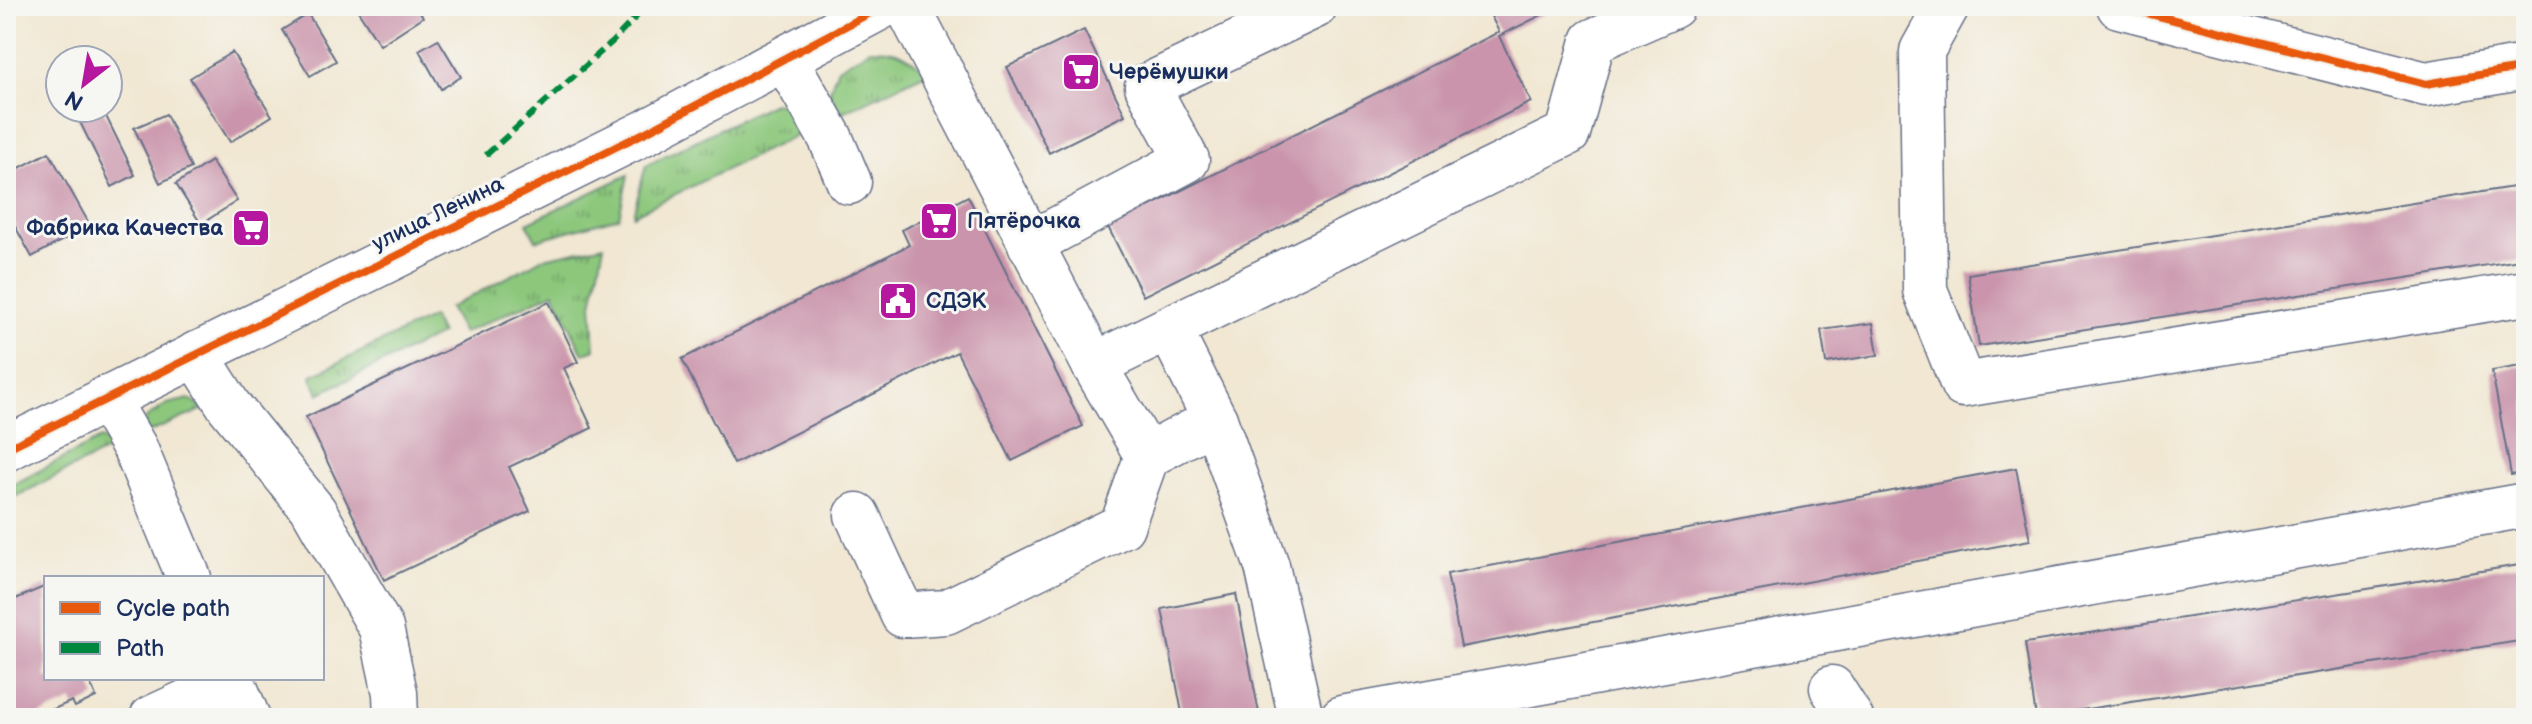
<svg xmlns="http://www.w3.org/2000/svg" width="2532" height="724" viewBox="0 0 2532 724" font-family="'Balsamiq Sans',sans-serif">
  <defs>
    <pattern id="grass-tufts" width="24" height="20" patternUnits="userSpaceOnUse" patternTransform="scale(2)"><rect width="24" height="20" fill="#8cc77c"/><path d="M3 7l-1-3M5 7V3M7 7l1-3M15 17l-1-3M17 17v-4M19 17l1-3" fill="none" stroke="#72a269"/></pattern>
  </defs>
  <rect width="100%" height="100%" fill="#f6f6f2"/>
  <filter id="ink" filterUnits="userSpaceOnUse"><feTurbulence type="fractalNoise" baseFrequency=".0125" numOctaves="2"/><feDisplacementMap in="SourceGraphic" scale="16" xChannelSelector="R" yChannelSelector="G"/><feConvolveMatrix kernelMatrix="1 2 1 2 8 2 1 2 1" color-interpolation-filters="sRGB"/></filter>
  <filter id="wash" filterUnits="userSpaceOnUse"><feTurbulence type="fractalNoise" baseFrequency=".006" numOctaves="4" result="noise"/><feDisplacementMap in="SourceGraphic" scale="32" xChannelSelector="R" yChannelSelector="G"/><feGaussianBlur stdDeviation="1.8" result="paint"/><feColorMatrix in="noise" values="0 0 0 0 0 0 0 0 0 0 0 0 0 0 0 0 0 1.4 0 .05"/><feComposite in="paint" operator="in"/></filter>
  <g filter="url(#wash)">
    <rect width="100%" height="100%" fill="#f1e7d2"/>
    <g fill="url(#grass-tufts)" stroke="#547b6d" stroke-width="2">
      <path d="M870,49C898,48 906,55 928,72L839,114L829,92L838,68Z"/>
      <path d="M773,103C792,103 798,115 807,130L633,215L646,165Z"/>
      <path d="M628,175L619,217L536,240L527,223Z"/>
      <path d="M604,245L592,304L595,349L583,354L554,292L463,333L449,308L544,258Z"/>
      <path d="M432,317L441,334L319,394L311,376Z"/>
      <path d="M189,399L204,409L145,434V419L167,404Z"/>
      <path d="M100,439L116,446L13,498L12,485Z"/>
    </g>
    <g id="blocks">
      <g fill="#ca95ac">
        <path d="M355,6H416L423,17L380,45Z"/>
        <path d="M1486,6H1560L1499,36L1531,102L1143,296L1108,227L1499,32Z"/>
        <path d="M308,14L336,61L310,76L282,30Z"/>
        <path d="M1084,30L1125,115L1049,153L1007,67Z"/>
        <path d="M438,39L461,77L441,89L419,50Z"/>
        <path d="M232,52L272,116L230,142L190,78Z"/>
        <path d="M73,108H102L135,175L112,187Z"/>
        <path d="M166,114L191,168L160,183L134,128Z"/>
        <path d="M49,152L90,225L32,257L6,210V175Z"/>
        <path d="M211,161L237,201L201,224L176,184Z"/>
        <path d="M2526,185V259L1979,346L1968,274Z"/>
        <path d="M968,196L1083,426L1012,461L957,352L734,464L682,359L909,245L902,230Z"/>
        <path d="M549,302L578,362L564,368L592,428L509,467L530,511L384,580L306,417Z"/>
        <path d="M1873,323L1878,355L1826,363L1821,330Z"/>
        <path d="M2526,365V472L2511,475L2492,371Z"/>
        <path d="M2016,468L2030,540L1461,647L1447,574Z"/>
        <path d="M2526,564V640L2036,717L2025,643Z"/>
        <path d="M46,586V678H88L96,697L75,707L72,701L33,718H6V603Z"/>
        <path d="M1236,594L1260,718H1183L1162,609Z"/>
      </g>
    </g>
  </g>
  <g filter="url(#ink)">
    <use href="#blocks" fill-opacity="0" stroke="#666f87" stroke-width="2"/>
    <g fill="none" stroke-linecap="round" stroke-linejoin="round">
      <defs>
        <g id="minor">
          <path d="M907,6L1094,365L1147,456L1215,420L1267,566L1301,718"/>
          <path d="M1947,6L1922,51L1925,290L1963,385L2526,293"/>
          <path d="M2119,6L2426,84L2526,67"/>
          <path d="M785,59L830,137L849,182"/>
          <path d="M1030,244L1187,160L1147,86L1315,6"/>
          <path d="M1169,328L1215,420"/>
          <path d="M196,354L229,406L314,511L381,628L395,693L396,718"/>
          <path d="M1094,365L1568,133L1593,41L1673,6"/>
          <path d="M106,398L135,448L189,578"/>
          <path d="M6,449L646,132L883,6"/>
          <path d="M857,515L903,615L946,612L1122,526L1147,456"/>
          <path d="M231,678L248,718"/>
          <path d="M1832,688L1851,718"/>
          <path d="M152,718L232,681"/>
          <path d="M1342,718L2526,505"/>
        </g>
      </defs>
      <use href="#minor" stroke="#666f87" stroke-width="47"/>
      <use href="#minor" stroke="#fff" stroke-width="44"/>
      <path stroke="#00873e" stroke-width="6" stroke-dasharray="12 6" stroke-linecap="butt" d="M486,155L612,42L637,16L643,6"/>
      <defs>
        <g id="cycleway">
          <path d="M2119,6L2426,84L2526,67"/>
          <path d="M6,449L646,132L883,6"/>
        </g>
      </defs>
      <use href="#cycleway" stroke="#f6f6f2" stroke-width="13"/>
      <use href="#cycleway" stroke="#e8590c" stroke-width="8"/>
    </g>
  </g>
  <defs>
    <symbol id="supermarket-square" viewBox="-11 -11 22 22"><rect x="-9" y="-9" width="18" height="18" rx="4" fill="#b5179e" stroke="#f6f6f2"/><path d="M-6-5.5h2.5l.6 2H6L4.5 2H-2.5L-4.4-4H-6ZM-1.5 3.2a1.3 1.3 0 1 0 .1 0ZM3 3.2a1.3 1.3 0 1 0 .1 0Z" fill="#fff"/></symbol>
    <symbol id="civic-square" viewBox="-11 -11 22 22"><rect x="-9" y="-9" width="18" height="18" rx="4" fill="#b5179e" stroke="#f6f6f2"/><path d="M-.6-6.5H3V-4.5H.6V-3L4-1V1h2V6H-6V1h2V-1L-.6-3ZM-1.2 2.5V6h2.4V2.5Z" fill="#fff"/></symbol>
  </defs>
  <g fill-rule="evenodd">
    <use href="#supermarket-square" x="1059" y="50" width="44" height="44"/>
    <use href="#supermarket-square" x="917" y="199" width="44" height="44"/>
    <use href="#supermarket-square" x="229" y="206" width="44" height="44"/>
    <use href="#civic-square" x="876" y="279" width="44" height="44"/>
  </g>
  <g text-anchor="middle" dominant-baseline="central" stroke-width="6" stroke-linejoin="round" paint-order="stroke">
    <g font-size="22" font-weight="bold" fill="#1b2f5e" stroke="#f6f6f2" text-anchor="start">
      <text x="1109" y="72">Черёмушки</text>
      <text x="967" y="221">Пятёрочка</text>
      <text x="223" y="228" text-anchor="end">Фабрика Качества</text>
      <text x="926" y="301">СДЭК</text>
    </g>
    <g font-size="22" fill="#1b2f5e" stroke="#f6f6f2">
      <text transform="translate(438 214) rotate(-26)">улица Ленина</text>
    </g>
  </g>
  <rect width="2532" height="724" fill="none" stroke="#f6f6f2" stroke-width="32"/>
  <rect x="44" y="576" width="280" height="104" fill="#f6f6f2" stroke="#9ea6b7" stroke-width="2"/>
  <rect x="60" y="602" width="40" height="12" fill="#e8590c" stroke="#9ea6b7" stroke-width="2"/>
  <text x="116" y="616" font-size="24" fill="#1b2f5e">Cycle path</text>
  <rect x="60" y="642" width="40" height="12" fill="#00873e" stroke="#9ea6b7" stroke-width="2"/>
  <text x="116" y="656" font-size="24" fill="#1b2f5e">Path</text>
  <g transform="translate(84 84) rotate(211)"><circle r="38" fill="#f6f6f2" stroke="#9ea6b7" stroke-width="2"/>
  <path d="M0-6L14 30L0 20L-14 30Z" fill="#b5179e"/>
  <text y="-12" font-size="22" font-weight="bold" text-anchor="middle" fill="#1b2f5e">N</text>
  </g>
</svg>
